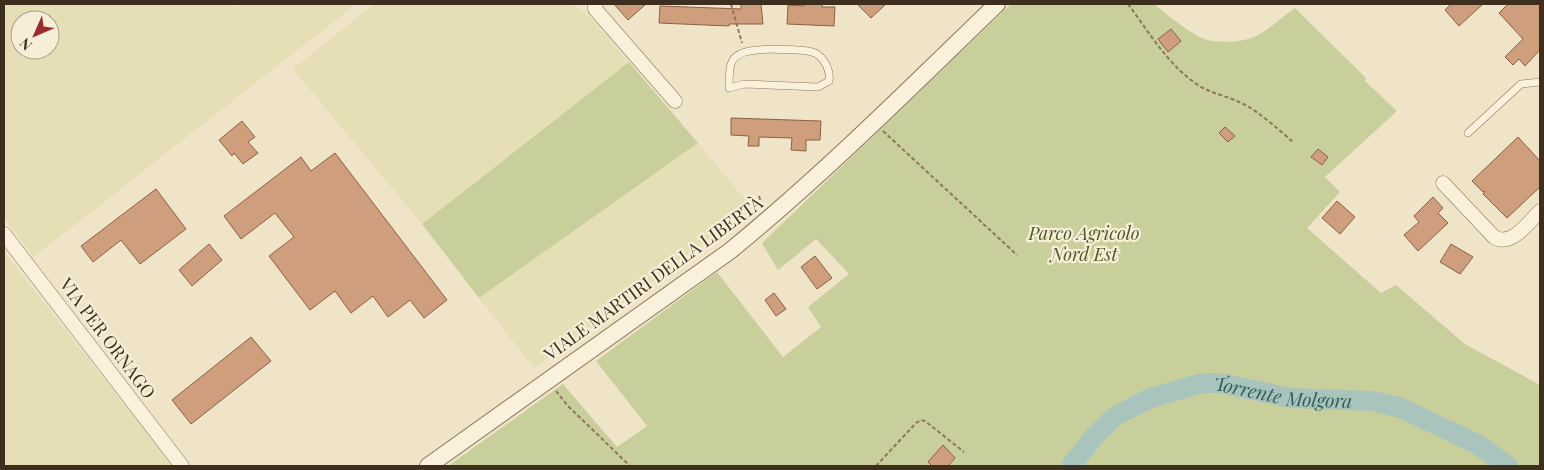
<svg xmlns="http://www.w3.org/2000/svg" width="1544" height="470" viewBox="0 0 1544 470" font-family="'Playfair Display',serif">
  <rect width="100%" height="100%" fill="#f0e4c8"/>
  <g fill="#e6deb5" fill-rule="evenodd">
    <path d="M4,4H235L238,7L242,4H356L34,257L4,218ZM20,20H50V50H20Z"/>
    <path d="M374,4H573L590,17L629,62L422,224L293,69Z"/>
    <path d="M698,143L752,208L534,368L479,298Z"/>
    <path d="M4,252L173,466H4Z"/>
  </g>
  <g fill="#c9cf9b">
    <path d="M1011,4H1154C1166,14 1194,37 1208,40C1220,43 1244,42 1254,37C1269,30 1282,17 1295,8L1366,78L1365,81L1397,111L1325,177L1340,192L1307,228L1381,293L1396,285L1465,344L1540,385V466H448L563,384L617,447L647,426L596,361L717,272L783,357L821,327L808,307L849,274L816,239L778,270L762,243Z"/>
    <path d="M629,62L698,143L479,298L422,224Z"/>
  </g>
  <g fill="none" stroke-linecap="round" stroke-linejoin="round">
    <path stroke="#a9c4bc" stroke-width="20" id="s1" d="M1071,466L1094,437L1114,417L1131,408L1151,398L1202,383H1220L1291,398L1373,401L1401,408L1477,444L1508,466"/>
  </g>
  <g fill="#cf9f7d" stroke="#8d5f41">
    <path d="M614,4H646L628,20Z"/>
    <path d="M741,4H761L763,24H729V26L659,23L660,6L741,9Z"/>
    <path d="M804,4H822V7H835L834,26L787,24L788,5L804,6Z"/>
    <path d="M857,4H886L871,18Z"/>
    <path d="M1451,4H1483L1459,26L1445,10Z"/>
    <path d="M1508,4H1540V50L1525,66L1519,59L1513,65L1505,57L1523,39L1499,13Z"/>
    <path d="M1171,29L1181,41L1168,52L1158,39Z"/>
    <path d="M731,118L821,121L820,140H806V151L791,150L792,138L759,137V146H748L749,136L731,135Z"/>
    <path d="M242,121L255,137L248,142L258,153L243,164L234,153L232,156L219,140Z"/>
    <path d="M1225,127L1235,136L1228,142L1219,133Z"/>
    <path d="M1518,137L1540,161V187L1507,218L1483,194L1485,191L1483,192L1472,181Z"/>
    <path d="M1318,149L1328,157L1322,165L1311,157Z"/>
    <path d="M335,153L447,300L424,318L410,300L388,317L373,296L351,313L335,291L310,310L269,256L294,237L275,213L241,239L224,216L301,157L311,171Z"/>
    <path d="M156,189L186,229L140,264L121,240L93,262L81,246Z"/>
    <path d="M1433,197L1443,208L1438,213L1448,223L1418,251L1404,235L1419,222L1414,216Z"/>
    <path d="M1337,201L1355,217L1340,234L1322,218Z"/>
    <path d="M209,244L222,260L192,286L179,270Z"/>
    <path d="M1451,244L1473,257L1460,274L1440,262Z"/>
    <path d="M815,256L832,278L817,289L801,267Z"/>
    <path d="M774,293L786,309L776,316L765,300Z"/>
    <path d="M251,337L271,361L191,424L172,400Z"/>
    <path d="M943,445L955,458L948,466H932L928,462Z"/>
  </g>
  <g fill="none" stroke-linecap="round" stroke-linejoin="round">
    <defs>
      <g id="service">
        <path d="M772,49C785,50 800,49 812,52C823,55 831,70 829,81L818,87L744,84L729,88C729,80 729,72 731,64C735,49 759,50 772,49Z"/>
        <path d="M1468,133L1521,84L1540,82"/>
      </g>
      <g id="minor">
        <path d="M595,4V9L675,101"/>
        <path d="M1443,183L1494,237C1511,248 1529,222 1540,211"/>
        <path d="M4,234L182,466"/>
      </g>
      <path id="tertiary" d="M428,466L730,251C824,174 910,88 997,4"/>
    </defs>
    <use href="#service" stroke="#8d765c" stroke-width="8"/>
    <use href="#minor" stroke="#8d765c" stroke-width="15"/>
    <use href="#tertiary" stroke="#8d765c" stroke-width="18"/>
    <g stroke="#8d765c" stroke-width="2" stroke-dasharray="4 2.5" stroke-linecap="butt">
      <path d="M731,4L742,43"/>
      <path d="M1128,4C1148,31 1167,63 1195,83C1207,92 1223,95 1237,101C1255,108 1278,129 1293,142"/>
      <path d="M883,131L1017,255"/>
      <path d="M759,196L762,206"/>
      <path d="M556,391L567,405L630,466"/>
      <path d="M876,466L916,423L921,420L925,421L964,452"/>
    </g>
    <use href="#service" stroke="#faf1dc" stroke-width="7"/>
    <use href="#minor" stroke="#faf1dc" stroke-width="14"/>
    <use href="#tertiary" stroke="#faf1dc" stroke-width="16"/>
  </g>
  <g text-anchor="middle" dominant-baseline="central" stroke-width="4.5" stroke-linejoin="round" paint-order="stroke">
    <g font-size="18" font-style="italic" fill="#4d5a26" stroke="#f7eed8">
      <text x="1084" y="233">Parco Agricolo<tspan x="1084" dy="21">Nord Est</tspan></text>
    </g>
    <g font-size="18" fill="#3d2e20" stroke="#f7eed8">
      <text transform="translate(653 278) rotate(-36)">VIALE MARTIRI DELLA LIBERTÀ</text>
      <text transform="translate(108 338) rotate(53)">VIA PER ORNAGO</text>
    </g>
    <g font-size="19" font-style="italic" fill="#2f5d5a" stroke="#f7eed8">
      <text stroke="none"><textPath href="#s1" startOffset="242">Torrente Molgora</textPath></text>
    </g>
  </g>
  <rect width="1544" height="470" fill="none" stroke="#3d2e20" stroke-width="10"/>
  <g transform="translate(35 35) rotate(225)"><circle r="24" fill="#f7eed8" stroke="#ada18e"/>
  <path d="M0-4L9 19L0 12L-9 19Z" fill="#9e2a2b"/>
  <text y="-8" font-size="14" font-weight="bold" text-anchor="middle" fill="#3d2e20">N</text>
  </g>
</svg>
